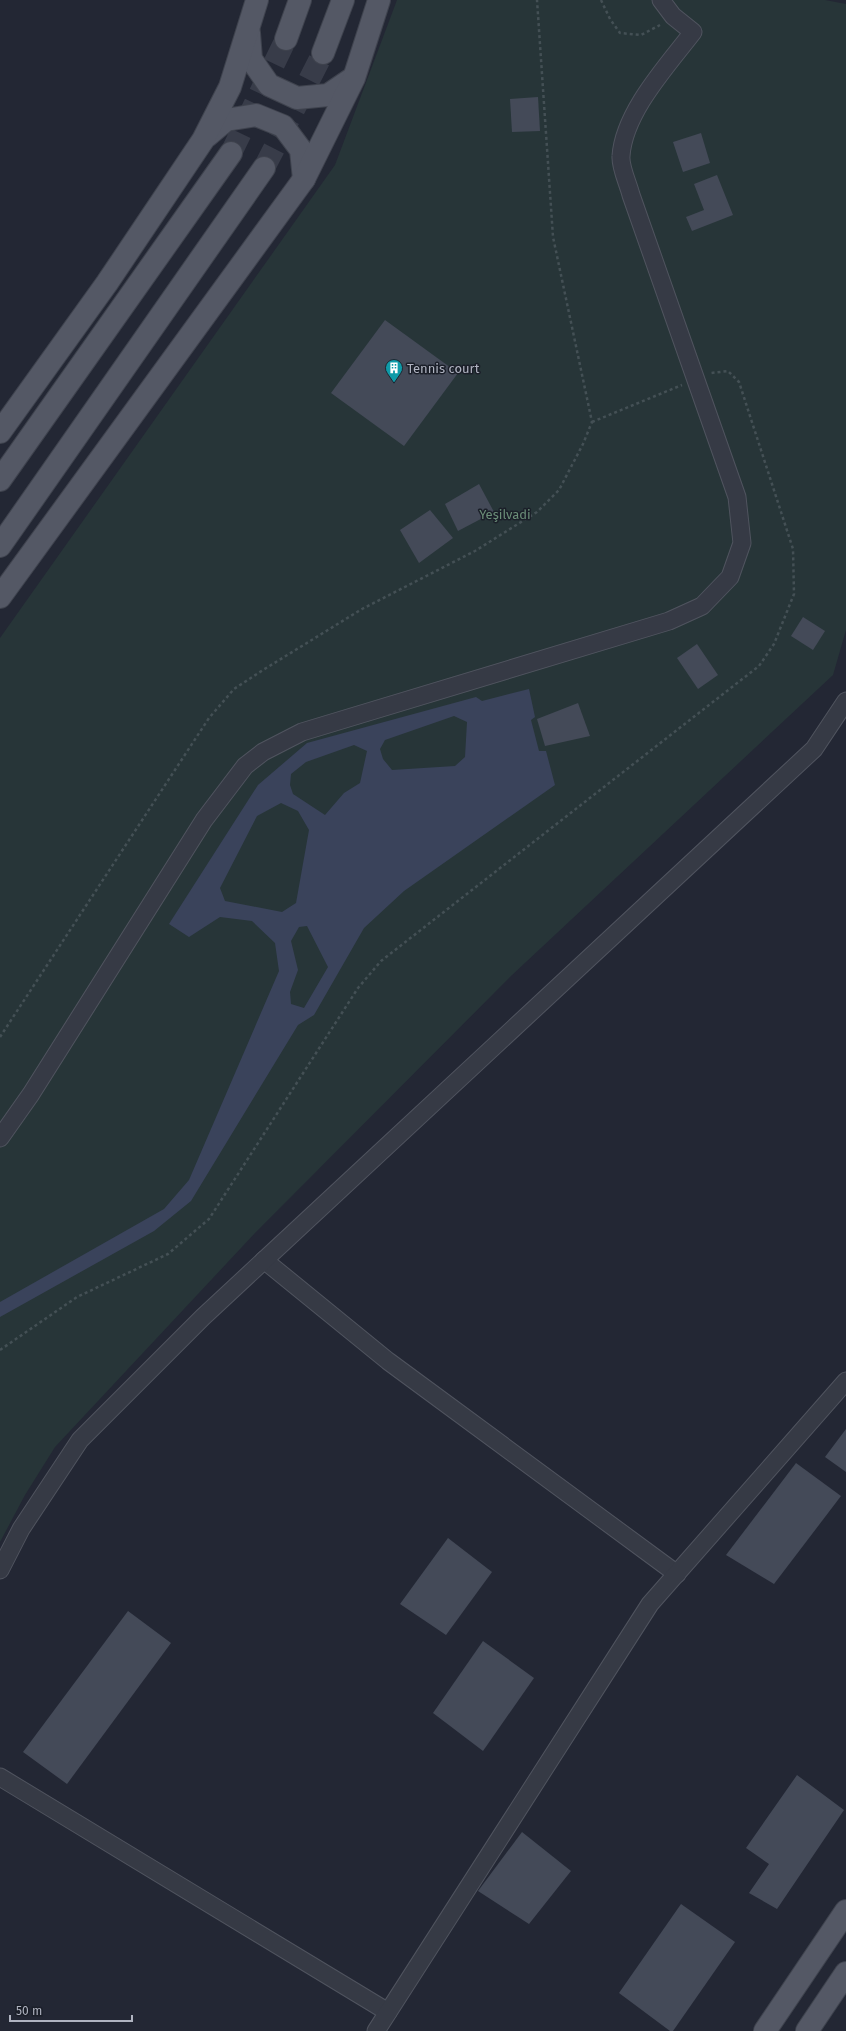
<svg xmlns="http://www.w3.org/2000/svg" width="846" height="2031" viewBox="0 0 846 2031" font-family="'Fira Sans',sans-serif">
  <rect width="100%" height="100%" fill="#232734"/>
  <path fill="#273538" d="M397,0H825L846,4V630L833,675L511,976L255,1233L55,1447L25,1495L0,1542V638L335,165Z"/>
  <path fill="#3a435b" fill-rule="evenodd" d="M529,689L535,717L531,720L539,751H546L555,785L404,891L364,928L314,1015L298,1025L191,1201L154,1231L0,1317V1302L164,1209L189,1180L279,971L275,943L252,921L220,917L189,937L169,924L258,785L307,743L476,697L482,701ZM454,716L467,722L465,757L455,766L392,770L383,759L380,749L385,740ZM354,745L367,751L360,783L344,793L325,815L293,794L290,785L291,774L306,762ZM281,803L298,811L309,830L296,903L282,912L225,901L220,888L257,816ZM307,926L328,967L304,1008L291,1004L290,992L298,970L291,941L299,927Z"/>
  <g fill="#444a58">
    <path d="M538,97L540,131L512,132L510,99Z"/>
    <path d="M701,133L710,163L683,172L673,142Z"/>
    <path d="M717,175L733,215L692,231L686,217L704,210L694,184Z"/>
    <path d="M385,320L458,373L404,446L331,393Z"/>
    <path d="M479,484L494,512L458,531L445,504Z"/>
    <path d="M430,510L453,538L419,563L400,530Z"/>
    <path d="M803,617L825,631L813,650L791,636Z"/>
    <path d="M697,644L718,675L698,689L677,658Z"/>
    <path d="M578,703L590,736L545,746L537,719Z"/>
    <path d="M846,1429V1472L825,1457Z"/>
    <path d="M796,1463L841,1496L774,1584L726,1555Z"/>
    <path d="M448,1538L492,1572L446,1635L400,1604Z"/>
    <path d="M128,1611L171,1643L67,1784L23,1752Z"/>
    <path d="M483,1641L534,1678L483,1751L433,1713Z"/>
    <path d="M797,1775L844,1810L777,1909L749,1893L769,1864L746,1848Z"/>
    <path d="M522,1832L571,1871L529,1924L478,1891Z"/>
    <path d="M681,1904L735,1942L673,2031H670L619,1993Z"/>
  </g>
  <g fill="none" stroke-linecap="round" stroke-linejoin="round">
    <g stroke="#383c49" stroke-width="22" stroke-dasharray="22 11" stroke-linecap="butt">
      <path d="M231,153L286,39"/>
      <path d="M264,168L323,53"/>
    </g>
    <defs>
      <g id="minor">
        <path d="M0,1138L31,1094L204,820L245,766L263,752L302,732L669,621L702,606L730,577L742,543L737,497L631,195C628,183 620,167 621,156C624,112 667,66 693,32L673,16L661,0"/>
        <path d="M264,1260L388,1361L677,1574"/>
        <path d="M0,1570L21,1529L80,1440L203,1317L814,749L846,701"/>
        <path d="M0,1777L388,2012"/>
        <path d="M376,2031L650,1604L846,1381"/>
      </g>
      <g id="major">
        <path d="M249,33L251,59L269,85L297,98L328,95L353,78"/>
        <path d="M286,39L300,0"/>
        <path d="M323,53L343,0"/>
        <path d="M207,136L226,120L256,115L283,126L301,150L304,179"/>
        <path d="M0,432L107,283L203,140L230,87L257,0"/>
        <path d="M0,480L231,153"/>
        <path d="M0,546L264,168"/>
        <path d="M0,597L304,179L354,78L379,0"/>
        <path d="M765,2031L846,1911"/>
        <path d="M807,2031L846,1973"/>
      </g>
    </defs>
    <use href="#minor" stroke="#50545f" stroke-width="19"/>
    <use href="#major" stroke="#3f434e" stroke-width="24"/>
    <g stroke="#445055" stroke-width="2.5" stroke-dasharray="3 3" stroke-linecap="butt">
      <path d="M601,0L610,19L620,33L641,35L660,25"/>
      <path d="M592,422L682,385"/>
      <path d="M0,1037L209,718L234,689L263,670L362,609L475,551L537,512L559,490L583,444L592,422L553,237L537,0"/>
      <path d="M0,1350L77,1297L168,1254L209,1219L358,988L381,961L759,666L774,644L794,594L793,549L739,382L728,371L711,373"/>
    </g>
    <use href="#minor" stroke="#363a45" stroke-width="17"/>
    <use href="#major" stroke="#545865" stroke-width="22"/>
  </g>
  <defs>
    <symbol id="building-pin" viewBox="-11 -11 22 30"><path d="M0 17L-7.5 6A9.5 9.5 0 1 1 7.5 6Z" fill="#0f9aa8" stroke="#1b1f29"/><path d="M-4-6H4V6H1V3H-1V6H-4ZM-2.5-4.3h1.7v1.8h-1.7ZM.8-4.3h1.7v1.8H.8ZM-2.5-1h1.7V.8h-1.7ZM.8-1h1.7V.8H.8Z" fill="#fff"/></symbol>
  </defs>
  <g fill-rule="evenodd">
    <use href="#building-pin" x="384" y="358" width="20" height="27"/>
  </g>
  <g text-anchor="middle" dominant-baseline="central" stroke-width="3" stroke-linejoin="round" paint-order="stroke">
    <g font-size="13" fill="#b0b4c1" stroke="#1b1f29" text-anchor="start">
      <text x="407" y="368">Tennis court</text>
    </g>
    <g font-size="13" fill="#6b8e78" stroke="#1b1f29">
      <text x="505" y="514">Yeşilvadi</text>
    </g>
  </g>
  <path d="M10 2015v6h122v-6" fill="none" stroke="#b0b4c1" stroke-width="2"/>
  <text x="16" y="2015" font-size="12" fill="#b0b4c1" stroke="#1b1f29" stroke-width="3" paint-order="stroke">50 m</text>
</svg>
